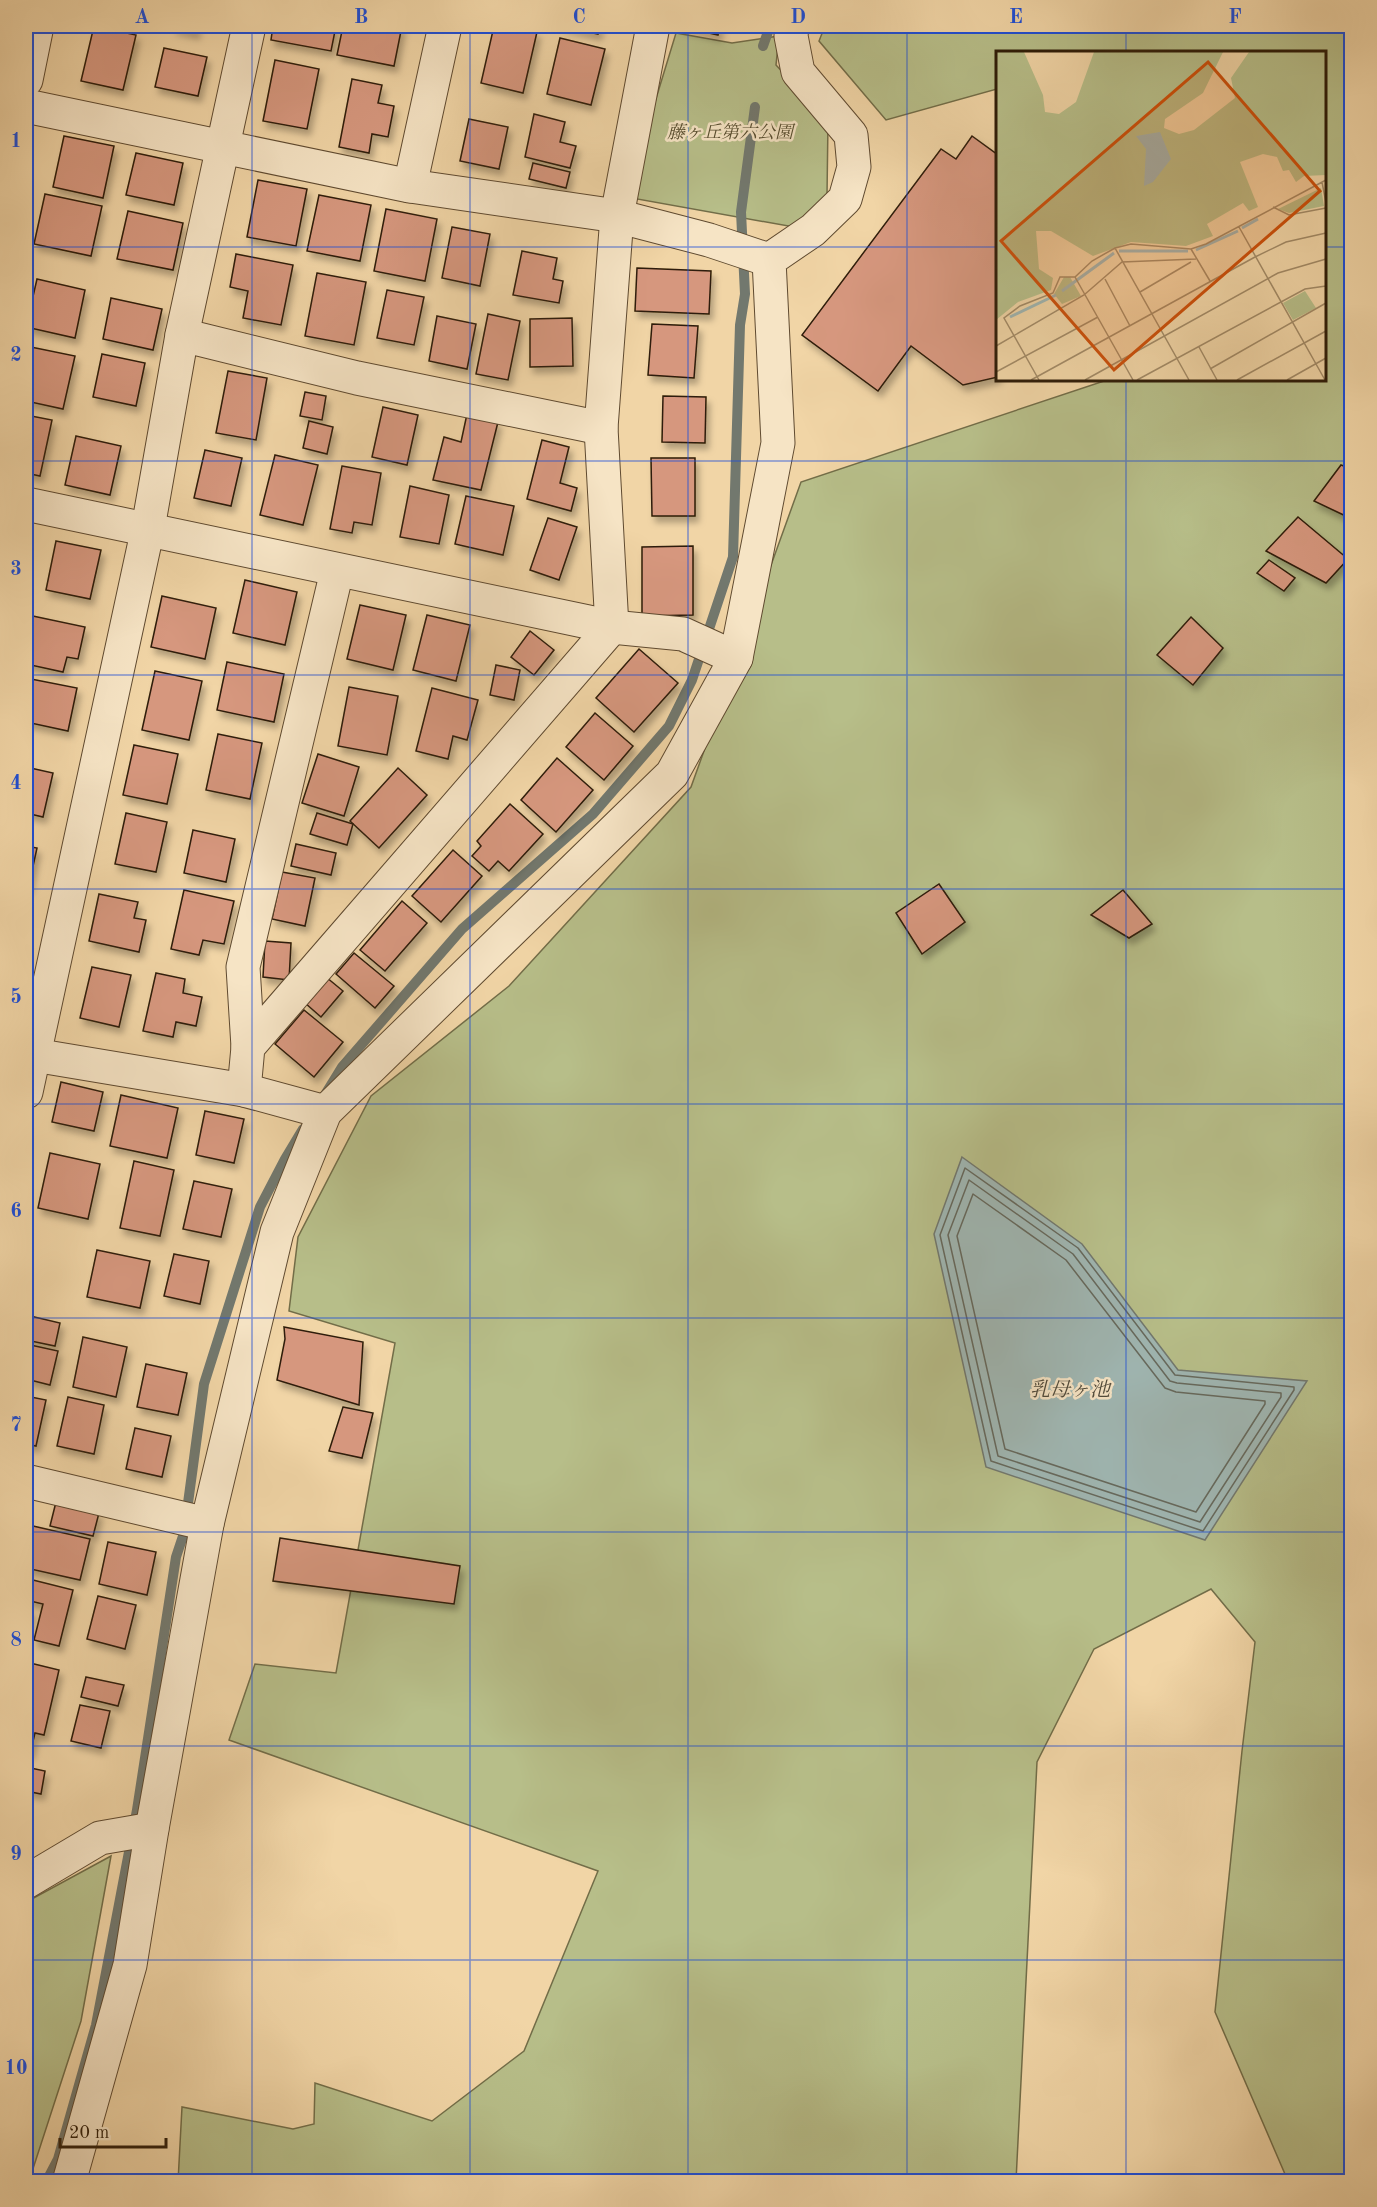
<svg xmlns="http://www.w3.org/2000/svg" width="1377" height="2207" viewBox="0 0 1377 2207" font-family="'Old Standard TT','Noto Serif JP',serif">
  <defs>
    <filter id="shadow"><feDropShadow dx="3.5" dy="6" stdDeviation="3" flood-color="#0004"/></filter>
  </defs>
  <rect width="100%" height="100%" fill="#f1d5a6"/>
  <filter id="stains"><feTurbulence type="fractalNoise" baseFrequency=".00333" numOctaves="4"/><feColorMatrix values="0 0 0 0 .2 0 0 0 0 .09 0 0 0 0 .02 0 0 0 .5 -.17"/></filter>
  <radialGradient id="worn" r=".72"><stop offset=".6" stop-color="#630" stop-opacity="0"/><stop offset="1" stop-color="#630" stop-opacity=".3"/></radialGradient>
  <g fill="#b7be89" stroke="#726d48" stroke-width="1.5">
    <path d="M825,26H1351V2181H1288L1215,2012L1242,1751L1255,1642L1211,1589L1094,1649L1037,1762L1016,2181L178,2182L182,2107L293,2129L314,2124L315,2083L432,2121L524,2051L598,1871L229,1740L255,1664L336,1673L395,1343L289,1311L298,1237L371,1096L509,986L691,787L801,482L1107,380H1324V52H998L997,89L886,120L819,41Z"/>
    <path d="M676,33L732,43L779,36L776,65L828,121L827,195L794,227L626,197Z"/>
    <path d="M111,1856L81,2021L29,2181H26V1906L28,1901Z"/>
  </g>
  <path fill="#9fb6b2" stroke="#72786e" stroke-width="1.5" d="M962,1157L1082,1244L1178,1370L1307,1381L1205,1540L986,1467L934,1234Z"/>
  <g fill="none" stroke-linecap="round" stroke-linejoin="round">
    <g stroke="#66695d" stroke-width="1.5">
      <path d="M965,1168L1078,1248L1175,1375L1294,1387V1390L1203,1531L991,1461L940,1235Z"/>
      <path d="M969,1180L1073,1254L1170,1381L1177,1383L1281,1393V1397L1200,1522L998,1456L948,1235Z"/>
      <path d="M973,1194L1066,1260L1165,1388L1176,1392L1265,1401V1404L1196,1512L1005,1449L957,1236Z"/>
    </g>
    <g stroke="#72786e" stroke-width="10">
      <path d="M763,46L770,26"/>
      <path d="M326,1093L342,1067L462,929L593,814L669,726L692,680L733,557L740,325L745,294L741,212L755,107"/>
      <path d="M46,2182L58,2159L96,2025L137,1810L176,1557L184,1533L204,1384L260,1207L285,1159L303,1129"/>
    </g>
  </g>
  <g fill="#d6977e" stroke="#2e1c08" stroke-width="1.5" filter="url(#shadow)">
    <path d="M94,26L136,35L123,90L81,81Z"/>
    <path d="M174,26H197L196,33L173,28Z"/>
    <path d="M273,26H336L331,51L271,40Z"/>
    <path d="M343,26H402L394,66L337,55Z"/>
    <path d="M494,26H507L537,32L523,93L481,83Z"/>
    <path d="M561,26H600L598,34Z"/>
    <path d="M678,26H720L718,35Z"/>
    <path d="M560,38L605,49L591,105L547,94Z"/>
    <path d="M164,48L207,57L198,96L155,87Z"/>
    <path d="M275,60L319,69L307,129L263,121Z"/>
    <path d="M352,79L382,85L378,103L394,106L388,137L372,134L369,153L339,147Z"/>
    <path d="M534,114L565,122L560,142L576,146L570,168L525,157Z"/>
    <path d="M469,119L508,127L499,169L460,161Z"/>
    <path d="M64,136L114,146L103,198L53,187Z"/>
    <path d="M972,136L998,155V377L963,385L911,346L878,391L802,335L941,149L956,159Z"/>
    <path d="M136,153L183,163L174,205L126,195Z"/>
    <path d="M533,163L570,172L566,188L529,179Z"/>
    <path d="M258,180L307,189L296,246L247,237Z"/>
    <path d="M45,194L102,206L91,256L34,244Z"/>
    <path d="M319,195L371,205L360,261L307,251Z"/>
    <path d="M386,209L437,219L425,281L374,271Z"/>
    <path d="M128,211L183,223L173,270L117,259Z"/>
    <path d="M452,227L490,234L480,286L442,278Z"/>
    <path d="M522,251L557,258L553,279L563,281L559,303L513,295Z"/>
    <path d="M236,254L293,265L281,325L243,318L248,291L230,287Z"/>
    <path d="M637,268L711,271L709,314L635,311Z"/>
    <path d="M317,273L366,282L354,345L305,336Z"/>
    <path d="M37,279L85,290L75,338L26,327Z"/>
    <path d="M387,290L424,297L414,345L377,338Z"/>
    <path d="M111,298L162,309L153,350L103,339Z"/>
    <path d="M488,314L520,321L508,380L476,374Z"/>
    <path d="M437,316L476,324L467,369L429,361Z"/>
    <path d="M572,318L573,366L530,367V319Z"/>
    <path d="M652,324L698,326L694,378L648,375Z"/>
    <path d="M26,346L75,356L63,409L26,401Z"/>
    <path d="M102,354L145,363L136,406L93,397Z"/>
    <path d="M228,371L267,378L256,440L216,433Z"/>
    <path d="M305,392L326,396L322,420L300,416Z"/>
    <path d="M663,396L706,397L705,443L662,442Z"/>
    <path d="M383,407L418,415L407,465L372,457Z"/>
    <path d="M467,414L498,422L481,490L433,480L444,437L461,442Z"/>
    <path d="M26,415L52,420L40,476L26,473Z"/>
    <path d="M309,421L333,427L327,454L303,448Z"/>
    <path d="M76,436L121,446L110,495L65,485Z"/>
    <path d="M542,440L569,447L560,483L577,488L571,511L527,499Z"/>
    <path d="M205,450L242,458L231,506L194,498Z"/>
    <path d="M275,455L318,465L303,525L260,515Z"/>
    <path d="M651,458H695V516H652Z"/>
    <path d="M1341,465L1352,469V519L1314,501Z"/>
    <path d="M342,466L381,473L372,525L354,522L352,533L330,529Z"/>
    <path d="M410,486L449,495L439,544L400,537Z"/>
    <path d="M466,496L514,506L503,555L455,544Z"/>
    <path d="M1298,517L1348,559L1326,583L1266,551Z"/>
    <path d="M548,518L577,527L559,580L530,570Z"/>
    <path d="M56,541L101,550L90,599L46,590Z"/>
    <path d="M693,546V615L642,616V547Z"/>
    <path d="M1269,560L1295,578L1284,591L1257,573Z"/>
    <path d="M245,580L297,592L285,645L233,633Z"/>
    <path d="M162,596L216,608L205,659L151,647Z"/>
    <path d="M360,605L406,615L393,670L347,659Z"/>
    <path d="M28,615L85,627L78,659L67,657L63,672L26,664V627Z"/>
    <path d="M427,615L470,625L456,681L413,670Z"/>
    <path d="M1191,617L1223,648L1193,685L1157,655Z"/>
    <path d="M530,631L554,650L534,675L511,657Z"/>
    <path d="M639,649L678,683L634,732L596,698Z"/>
    <path d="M227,662L284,674L274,722L217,710Z"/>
    <path d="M496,665L520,670L514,700L490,695Z"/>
    <path d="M155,671L202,681L189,740L142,730Z"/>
    <path d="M31,679L77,688L68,731L26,722V703Z"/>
    <path d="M349,687L398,696L387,755L338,746Z"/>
    <path d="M432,688L478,700L467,740L453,736L448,759L416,751Z"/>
    <path d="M595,713L633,746L604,780L566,747Z"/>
    <path d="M218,734L262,743L250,799L206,790Z"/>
    <path d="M134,745L178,754L167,804L123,795Z"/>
    <path d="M318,754L359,767L344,816L302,803Z"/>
    <path d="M557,758L593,790L556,832L521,800Z"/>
    <path d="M26,767L53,773L43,817L26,813Z"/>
    <path d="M398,768L427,795L379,848L350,821Z"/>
    <path d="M510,804L543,834L509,871L498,861L489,871L472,856L481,846L477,841Z"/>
    <path d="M126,813L167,822L156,872L115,864Z"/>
    <path d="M317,813L353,824L347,845L310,834Z"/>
    <path d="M193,830L235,839L226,882L184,873Z"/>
    <path d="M296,844L336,853L331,875L291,866Z"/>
    <path d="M26,846L37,848L28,889H26Z"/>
    <path d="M453,850L482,876L441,922L412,896Z"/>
    <path d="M282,872L315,878L305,926L272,919Z"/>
    <path d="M939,884L965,922L922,954L896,913Z"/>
    <path d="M184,890L234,901L224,944L203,940L199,955L171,949Z"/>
    <path d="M1123,890L1152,924L1129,938L1091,915Z"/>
    <path d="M99,894L138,902L134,918L146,920L139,952L89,941Z"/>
    <path d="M402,901L427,923L385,971L360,950Z"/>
    <path d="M265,941L291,943L289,980L263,977Z"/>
    <path d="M354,953L394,986L375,1008L336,974Z"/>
    <path d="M92,967L131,975L119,1027L80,1018Z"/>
    <path d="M156,973L185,979L183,993L202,997L196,1026L176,1022L173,1037L143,1031Z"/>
    <path d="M326,977L343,991L321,1017L305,1003Z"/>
    <path d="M304,1010L343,1042L314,1077L275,1044Z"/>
    <path d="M61,1082L103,1092L94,1131L52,1122Z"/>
    <path d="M121,1095L178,1108L167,1158L110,1146Z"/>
    <path d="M205,1111L244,1119L234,1163L196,1155Z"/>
    <path d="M50,1153L100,1164L88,1219L38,1208Z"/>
    <path d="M134,1161L174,1170L160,1236L120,1228Z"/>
    <path d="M194,1181L232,1189L221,1237L183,1229Z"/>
    <path d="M97,1250L150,1261L140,1308L87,1297Z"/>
    <path d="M174,1254L209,1261L200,1304L164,1296Z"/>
    <path d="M26,1315L60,1323L55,1346L26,1340Z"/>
    <path d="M284,1327L363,1342L359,1405L277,1380L285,1339Z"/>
    <path d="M83,1337L127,1347L116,1397L73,1387Z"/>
    <path d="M26,1344L58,1351L50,1385L26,1379Z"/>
    <path d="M146,1364L187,1373L178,1415L137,1407Z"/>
    <path d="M26,1396L46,1400L36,1446L26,1444Z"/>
    <path d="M68,1397L104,1405L94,1454L57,1446Z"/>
    <path d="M343,1407L373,1413L362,1458L329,1451Z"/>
    <path d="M135,1428L171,1436L162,1477L126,1469Z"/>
    <path d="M56,1502L99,1513L93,1536L50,1526Z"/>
    <path d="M33,1526L90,1539L80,1580L26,1568V1557Z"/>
    <path d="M280,1538L460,1566L454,1604L273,1581Z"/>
    <path d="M108,1542L156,1552L147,1595L99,1584Z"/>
    <path d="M29,1579L73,1590L59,1646L34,1640L43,1604L26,1600Z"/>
    <path d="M98,1596L136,1605L125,1649L87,1639Z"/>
    <path d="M26,1609L32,1611L26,1636Z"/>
    <path d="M26,1662L59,1670L44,1735L35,1733L30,1754L26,1752Z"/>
    <path d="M86,1677L124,1685L118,1706L81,1697Z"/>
    <path d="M80,1705L110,1711L101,1748L71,1741Z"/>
    <path d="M26,1767L45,1771L41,1794L26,1791Z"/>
  </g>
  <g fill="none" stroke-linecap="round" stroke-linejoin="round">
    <defs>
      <g id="minor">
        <path d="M26,80L37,26"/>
        <path d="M26,106L410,186L617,216L709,240L769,260"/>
        <path d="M410,186L445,26"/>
        <path d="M182,335L357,378L601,428"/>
        <path d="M26,504L612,627L683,634L736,658"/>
        <path d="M248,1047L243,967L337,571"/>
        <path d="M34,1055L244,1090L325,1112"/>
        <path d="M244,1090L248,1047L612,627L601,428L617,216L653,26"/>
        <path d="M26,1092L148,528L182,335L249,26"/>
        <path d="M26,1481L207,1524"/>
        <path d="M26,1882L100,1838L152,1829"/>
        <path d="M69,2182L130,1965L152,1829L207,1524L277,1232L325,1112L672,774L736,658L778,443L769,260L813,230L845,199L854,167L851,135L798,72L791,36L792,26"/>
      </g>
    </defs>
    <use href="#minor" stroke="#5f4a30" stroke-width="35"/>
    <use href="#minor" stroke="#f6e4c5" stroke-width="33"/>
  </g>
  <path fill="none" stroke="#1d4ed8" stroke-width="1.5" stroke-opacity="0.55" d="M252,26V2182M470,26V2182M688,26V2182M907,26V2182M1126,26V52M26,247H998M1324,247H1352M1126,380V2182M26,461H1352M26,675H1352M26,889H1352M26,1104H1352M26,1318H1352M26,1532H1352M26,1746H1352M26,1960H1352"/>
  <g text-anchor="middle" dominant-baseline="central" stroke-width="5" stroke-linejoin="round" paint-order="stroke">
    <g font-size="18" font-style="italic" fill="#574d2f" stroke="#f6e4c5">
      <text x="730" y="133">藤ヶ丘第六公園</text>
    </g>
    <g font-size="20" font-style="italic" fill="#504a3b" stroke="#f6e4c5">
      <text x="1070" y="1391">乳母ヶ池</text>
    </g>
  </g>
  <g transform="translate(996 51)">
    <rect width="330" height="330" fill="#f1d5a6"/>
    <path d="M0,1H28L47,44L49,61L63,63L80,51L98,1H227L207,42L169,68L168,77L183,83L198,79L239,47L235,27L253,1H330V124L308,125L300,131L293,119L287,120L281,106L267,103L244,111L262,156L253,160L247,152L211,173L217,185L190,195L135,191L97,205L55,180H40L43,218L57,227L55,239L22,251L0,269ZM325,137L328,155L293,162L282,158ZM68,226H74L85,245L66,253L58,243ZM309,240L320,257L297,269L287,252Z" fill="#b7be89"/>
    <path d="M164,81L175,108L157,131L148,135L150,98L140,85Z" fill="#9fb6b2"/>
    <path fill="none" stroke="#9fb6b2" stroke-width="3" d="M246,177L262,168M200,199L242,180M123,200H192M66,240L118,202M14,266L60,244"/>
    <path fill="none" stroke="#a38b67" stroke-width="1.5" d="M326,131L330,152M277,156L293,164L330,157M243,176L329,329M119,197L193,329M195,198L214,230M79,226L137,329M109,228L134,275M144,241L195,211M0,295L88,244L126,211L200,208M203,296L221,329M214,318L330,252M0,321L102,266M35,329L259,206L290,191L330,182M43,329L8,267L24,255L57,242L64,226H79L96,210L119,197L135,193L195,198L210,193L330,129M89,329L282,222L330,208M141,329L309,238L330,235M241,329L330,280M291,329L330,307"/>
    <path fill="#cc500b" fill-opacity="0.15" stroke="#cc500b" stroke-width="3" d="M212,11L324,140L118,319L5,190Z"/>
    <rect width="330" height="330" fill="none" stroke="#2e1c08" stroke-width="3"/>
  </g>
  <rect width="1377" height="2207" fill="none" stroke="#f1d5a6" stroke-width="66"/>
  <path d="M60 2138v9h106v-9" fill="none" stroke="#2e1c08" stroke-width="3"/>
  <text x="69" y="2138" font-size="18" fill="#2e1c08" stroke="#f6e4c5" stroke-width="4.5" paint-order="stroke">20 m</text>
  <rect x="33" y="33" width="1311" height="2141" fill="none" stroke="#1d4ed8" stroke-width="2"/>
  <g font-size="20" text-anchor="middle" font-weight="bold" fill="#1d4ed8">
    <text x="142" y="23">A</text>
    <text x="361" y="23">B</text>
    <text x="579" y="23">C</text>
    <text x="798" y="23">D</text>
    <text x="1016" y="23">E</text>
    <text x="1235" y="23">F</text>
    <text x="16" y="147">1</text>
    <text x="16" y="361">2</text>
    <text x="16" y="575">3</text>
    <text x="16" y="789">4</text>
    <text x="16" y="1003">5</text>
    <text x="16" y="1217">6</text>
    <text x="16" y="1431">7</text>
    <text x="16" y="1646">8</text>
    <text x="16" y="1860">9</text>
    <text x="16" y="2074">10</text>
  </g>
  <rect width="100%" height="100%" filter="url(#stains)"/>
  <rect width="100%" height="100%" fill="url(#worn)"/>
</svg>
